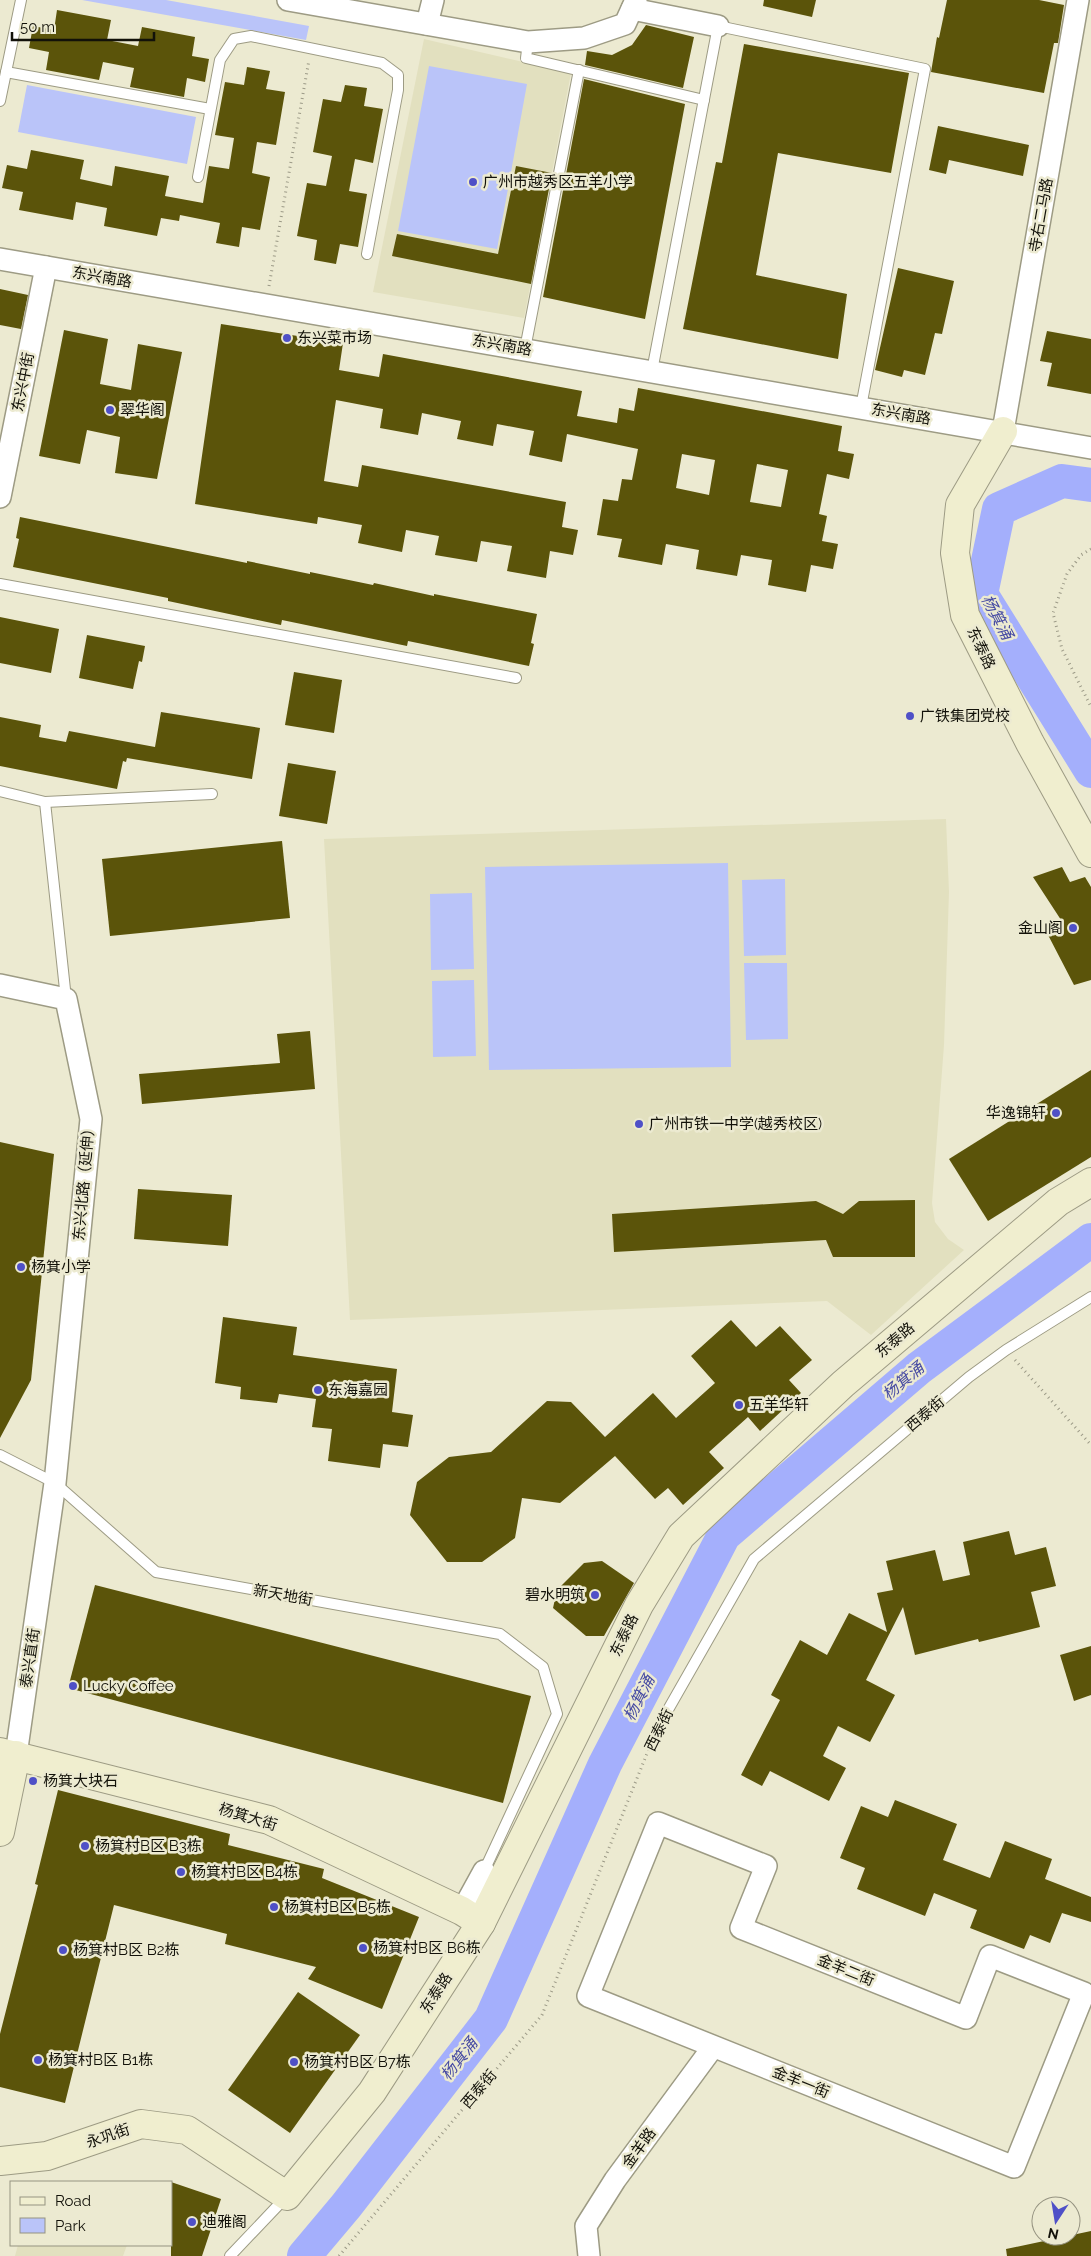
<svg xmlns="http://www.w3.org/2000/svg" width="1091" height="2256" viewBox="0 0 1091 2256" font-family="Raleway,'Noto Sans SC',sans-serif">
  <rect width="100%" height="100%" fill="#ecead1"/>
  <g fill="#e2e0bf">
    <path d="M424,39L571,73L524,318L373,292Z"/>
    <path d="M946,819L949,892L944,1045L932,1203L935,1222L948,1239L964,1250L871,1335L827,1301L350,1320L324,839Z"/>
    <path d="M18,2245H127L123,2256H15Z"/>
  </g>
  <g fill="#bac4f9">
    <path d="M82,0H166L309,26L306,40Z"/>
    <path d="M429,66L527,84L497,249L398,231Z"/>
    <path d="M27,85L196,117L187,164L18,132Z"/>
    <path d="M728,863L731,1067L489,1070L485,867Z"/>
    <path d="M785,879L786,955L744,956L742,880Z"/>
    <path d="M472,893L474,969L431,970L430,894Z"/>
    <path d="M744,963H787L788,1039L746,1040Z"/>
    <path d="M474,980L476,1056L433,1057L432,981Z"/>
  </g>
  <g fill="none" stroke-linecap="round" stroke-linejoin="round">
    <g stroke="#a4affc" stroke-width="34">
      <path d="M1091,485L1062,481L999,509L981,594L1091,771"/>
      <path d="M304,2256L346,2206L491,2019L605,1764L724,1535L919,1368L1091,1240"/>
    </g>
  </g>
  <g fill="#5b540a" fill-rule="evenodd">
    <path d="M764,0H816L812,17L763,6Z"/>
    <path d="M947,0H1039L1064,5L1058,43H1054L1044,93L931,72L937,37L939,38Z"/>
    <path d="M57,10L111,20L107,40L138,46L142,27L195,37L192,56L209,59L205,82L187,78L184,97L130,87L134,68L103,62L99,80L46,70L49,52L29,48L33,26L54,30Z"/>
    <path d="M646,25L694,37L683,88L585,65L587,51L612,55L632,45Z"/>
    <path d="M744,44L909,73L891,173L778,153L756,275L847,294L838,359L683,329L716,162L722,163Z"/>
    <path d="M247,67L270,71L266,89L285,92L276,145L257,142L252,173L270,177L260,230L242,227L239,247L216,243L220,223L180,215L179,221L161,218L157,236L104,226L107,208L76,202L73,220L19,210L23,192L2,188L7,165L27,169L31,150L84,160L80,179L112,186L115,166L169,176L165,196L203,203L209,166L229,169L234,138L215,135L225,82L244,85Z"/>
    <path d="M584,79L685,104L645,319L543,297Z"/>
    <path d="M345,85L367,88L364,106L383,109L373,163L355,159L349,191L367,194L358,247L340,244L336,264L314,260L317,240L297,236L307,183L326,186L332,156L313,152L323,99L341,102Z"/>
    <path d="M938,126L1029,145L1023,176L949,160L946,174L929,170Z"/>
    <path d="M516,166L552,173L531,284L392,256L397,234L498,254Z"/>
    <path d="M898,268L954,281L942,334L935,333L925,375L904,370L902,377L875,370Z"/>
    <path d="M0,289L28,295L21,329L0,325Z"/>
    <path d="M221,324L343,343L339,370L379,377L383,354L582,391L577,416L617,423L619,408L634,411L638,388L842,426L838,451L854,454L849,479L827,474L819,514L827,516L822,541L838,544L833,569L811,565L806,592L768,585L772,560L741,555L737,576L696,569L699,550L666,544L662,565L618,557L622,539L597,535L603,499L618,501L622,479L632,480L638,449L567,434L562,462L529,455L534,431L497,424L493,446L457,439L461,421L422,413L418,435L380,428L383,409L336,400L324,481L358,487L362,465L566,502L562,527L578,530L573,555L550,551L546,578L507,571L512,546L481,541L477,562L435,555L439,536L406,530L402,552L358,543L362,525L318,517L317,524L195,504ZM682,454L715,460L709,495L676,488ZM757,464L788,470L781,507L750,502Z"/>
    <path d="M64,330L108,339L100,384L131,390L138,344L182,352L157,479L115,473L120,437L87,430L80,464L39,456Z"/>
    <path d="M1047,331L1091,339V394L1047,386L1052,363L1040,361Z"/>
    <path d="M20,517L247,563V561L310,574V572L373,585L374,583L434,596V594L537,614L531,643L534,644L529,666L408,641L407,646L282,620L281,625L168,601V598L13,567L19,539L16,538Z"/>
    <path d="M0,617L59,629L51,673L0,663Z"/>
    <path d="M87,635L145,646L142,662L139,661L133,689L79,678Z"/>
    <path d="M294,672L342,680L334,733L285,725Z"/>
    <path d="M161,712L260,728L252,779L127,758L126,762L123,761L117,789L0,766V717L41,725L39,737L66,742L69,731L155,747Z"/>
    <path d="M288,763L336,771L327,824L279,816Z"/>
    <path d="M282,841L290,918L110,936L102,859Z"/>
    <path d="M1062,867L1070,882L1085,877L1091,887V980L1074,985L1047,933L1063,923L1033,877Z"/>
    <path d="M310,1031L315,1089L142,1104L139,1074L280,1063L277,1034Z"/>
    <path d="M1091,1070V1157L988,1221L949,1159Z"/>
    <path d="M0,1142L54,1154L31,1380L0,1438Z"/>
    <path d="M138,1189L232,1195L228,1246L134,1239Z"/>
    <path d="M915,1200V1257H833L826,1240L614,1252L612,1214L816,1201L843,1214L859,1201Z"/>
    <path d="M223,1317L297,1327L293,1355L397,1369L392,1412L413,1415L408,1447L383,1444L380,1468L328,1461L332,1429L312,1427L316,1399L279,1394L277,1403L240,1399L241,1387L215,1383Z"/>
    <path d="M731,1320L756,1347L780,1326L812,1360L789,1380L801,1393L760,1431L748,1417L709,1452L724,1468L683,1505L668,1488L655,1499L615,1456L560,1503L522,1498L515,1538L482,1562H447L410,1515L417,1482L449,1457L491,1452L547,1401L571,1402L605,1437L653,1393L676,1418L715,1383L691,1356Z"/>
    <path d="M1009,1531L1015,1555L1046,1547L1056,1586L1031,1592L1040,1627L979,1642L978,1639L915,1655L903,1607L866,1680L895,1695L870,1742L838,1726L823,1756L846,1768L829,1801L770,1771L762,1786L741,1775L780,1700L771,1695L800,1640L827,1655L849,1613L887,1632L877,1593L893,1590L886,1561L935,1550L943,1581L970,1575L963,1542Z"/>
    <path d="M602,1561L634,1583L604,1636H586L553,1608L557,1590L584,1563Z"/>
    <path d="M95,1585L531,1696L503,1803L68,1688Z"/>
    <path d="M1091,1646V1695L1074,1701L1060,1655Z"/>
    <path d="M58,1790L230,1834L228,1845L324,1869L322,1878L419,1917L382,2009L308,1979L316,1967L225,1944L227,1934L114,1905L65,2103L0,2087V2034L38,1885L35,1884Z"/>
    <path d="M895,1800L957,1824L943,1860L990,1878L1005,1841L1052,1859L1045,1879L1091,1897V1922L1062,1913L1050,1943L1030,1935L1024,1949L970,1928L977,1910L934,1893L925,1916L857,1889L865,1868L840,1858L861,1806L888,1817Z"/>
    <path d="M298,1992L360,2035L290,2133L228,2090Z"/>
    <path d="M171,2182L221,2199L202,2256H171Z"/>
    <path d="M1091,2231V2256H1007L1006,2249Z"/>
  </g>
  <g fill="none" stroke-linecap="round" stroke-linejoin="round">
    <defs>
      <g id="lane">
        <path d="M528,42L526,58L704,100"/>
        <path d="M6,72L210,109"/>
        <path d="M0,101L21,0"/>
        <path d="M198,177L220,60L234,39L251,36L382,63L398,75V90L367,254"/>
        <path d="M525,349L579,70"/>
        <path d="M652,371L718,26L925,69L861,407"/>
        <path d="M0,584L516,678"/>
        <path d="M0,791L45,802L212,794"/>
        <path d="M45,802L66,999"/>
        <path d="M0,1455L55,1483L156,1572L500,1634L543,1667L557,1714L484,1871"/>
        <path d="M669,1708L754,1559L969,1377L1006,1350L1091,1297"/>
        <path d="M230,2256L286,2197"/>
      </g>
      <g id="street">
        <path d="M288,0L528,42L584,38L625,24L636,0"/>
        <path d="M632,9L718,26"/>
        <path d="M427,24L433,0"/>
        <path d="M0,259L1091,448"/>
        <path d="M1003,431L1078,0"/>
        <path d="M0,497L46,267"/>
        <path d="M0,985L66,999L91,1119L55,1483L16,1755"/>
        <path d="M658,1823L766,1866L741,1928L966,2018L990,1956L1084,1993L1014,2167L588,1996Z"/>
        <path d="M462,1911L484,1871"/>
        <path d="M589,2256L586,2226L615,2180L713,2047"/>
      </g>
      <g id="secondary">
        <path d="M1003,431L960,505L955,553L965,615L1030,743L1091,853"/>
        <path d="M0,1752L269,1820L462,1911L481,1923"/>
        <path d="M0,1832L16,1755"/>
        <path d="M0,2161L47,2156L141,2124L187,2130L287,2196L372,2092L481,1923L639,1605L681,1536L843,1384L1058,1202L1091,1182"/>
      </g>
    </defs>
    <use href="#lane" stroke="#9d9b84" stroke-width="12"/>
    <use href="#street" stroke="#9d9b84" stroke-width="24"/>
    <use href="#secondary" stroke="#9d9b84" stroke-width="30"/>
    <g stroke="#9c9a87" stroke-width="3" stroke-dasharray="1 4" stroke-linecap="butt">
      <path d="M269,286L309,60"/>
      <path d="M1091,549L1081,555L1067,574L1053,613L1062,649L1091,707"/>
      <path d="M1015,1360L1091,1445"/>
      <path d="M339,2256L542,2015L652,1741L663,1720"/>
    </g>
    <use href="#lane" stroke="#fff" stroke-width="10"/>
    <use href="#street" stroke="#fff" stroke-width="21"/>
    <use href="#secondary" stroke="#f0eecf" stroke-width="28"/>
  </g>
  <g fill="#4f50c7" stroke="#ecead1" stroke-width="2">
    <circle cx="473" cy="182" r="5"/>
    <circle cx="287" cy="338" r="5"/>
    <circle cx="110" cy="410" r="5"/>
    <circle cx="910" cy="716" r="5"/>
    <circle cx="1073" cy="928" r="5"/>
    <circle cx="1056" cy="1113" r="5"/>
    <circle cx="639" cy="1124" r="5"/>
    <circle cx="21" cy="1267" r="5"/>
    <circle cx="318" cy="1390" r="5"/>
    <circle cx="739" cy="1405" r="5"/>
    <circle cx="595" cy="1595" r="5"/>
    <circle cx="73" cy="1686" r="5"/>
    <circle cx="33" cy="1781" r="5"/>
    <circle cx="85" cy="1846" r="5"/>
    <circle cx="181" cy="1872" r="5"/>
    <circle cx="274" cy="1907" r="5"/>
    <circle cx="363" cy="1948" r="5"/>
    <circle cx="63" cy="1950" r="5"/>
    <circle cx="38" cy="2060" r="5"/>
    <circle cx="294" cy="2062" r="5"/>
    <circle cx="192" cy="2222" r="5"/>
  </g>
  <g text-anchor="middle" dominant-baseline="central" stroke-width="5" stroke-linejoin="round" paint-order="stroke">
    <g font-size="15" fill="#121109" stroke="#ecead1" text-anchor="start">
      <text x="483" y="182">广州市越秀区五羊小学</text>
      <text x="297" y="338">东兴菜市场</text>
      <text x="120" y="410">翠华阁</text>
      <text x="920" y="716">广铁集团党校</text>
      <text x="1063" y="928" text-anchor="end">金山阁</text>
      <text x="1046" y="1113" text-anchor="end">华逸锦轩</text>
      <text x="649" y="1124">广州市铁一中学(越秀校区)</text>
      <text x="31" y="1267">杨箕小学</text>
      <text x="328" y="1390">东海嘉园</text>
      <text x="749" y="1405">五羊华轩</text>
      <text x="585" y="1595" text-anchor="end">碧水明筑</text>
      <text x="83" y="1686">Lucky Coffee</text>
      <text x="43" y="1781">杨箕大块石</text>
      <text x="95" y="1846">杨箕村B区 B3栋</text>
      <text x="191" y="1872">杨箕村B区 B4栋</text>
      <text x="284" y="1907">杨箕村B区 B5栋</text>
      <text x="373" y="1948">杨箕村B区 B6栋</text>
      <text x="73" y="1950">杨箕村B区 B2栋</text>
      <text x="48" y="2060">杨箕村B区 B1栋</text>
      <text x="304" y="2062">杨箕村B区 B7栋</text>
      <text x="202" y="2222">迪雅阁</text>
    </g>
    <g font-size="15" fill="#121109" stroke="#ecead1">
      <text transform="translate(1041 215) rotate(-80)">寺右二马路</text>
      <text transform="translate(102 277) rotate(10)">东兴南路</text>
      <text transform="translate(502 345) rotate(10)">东兴南路</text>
      <text transform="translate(23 382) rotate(-79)">东兴中街</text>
      <text transform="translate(901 414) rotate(10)">东兴南路</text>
      <text transform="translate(981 648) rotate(64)">东泰路</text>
      <text transform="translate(84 1181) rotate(-85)">东兴北路（延伸）</text>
      <text transform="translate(895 1340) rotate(-40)">东泰路</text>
      <text transform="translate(925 1414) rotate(-40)">西泰街</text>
      <text transform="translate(283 1595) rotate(10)">新天地街</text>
      <text transform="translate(624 1635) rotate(-64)">东泰路</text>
      <text transform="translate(30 1658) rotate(-82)">泰兴直街</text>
      <text transform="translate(659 1730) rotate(-64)">西泰街</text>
      <text transform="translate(248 1817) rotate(17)">杨箕大街</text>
      <text transform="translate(846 1970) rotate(22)">金羊二街</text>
      <text transform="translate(436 1993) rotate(-57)">东泰路</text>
      <text transform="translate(801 2082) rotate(22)">金羊一街</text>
      <text transform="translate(479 2089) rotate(-50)">西泰街</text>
      <text transform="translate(108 2136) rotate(-19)">永巩街</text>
      <text transform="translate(639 2148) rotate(-54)">金羊路</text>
    </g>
    <g font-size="16" font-style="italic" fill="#464aa3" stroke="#ecead1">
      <text transform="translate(997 617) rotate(62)">杨箕涌</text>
      <text transform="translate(903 1381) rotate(-40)">杨箕涌</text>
      <text transform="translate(639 1698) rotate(-63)">杨箕涌</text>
      <text transform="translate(459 2059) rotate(-52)">杨箕涌</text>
    </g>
  </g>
  <rect x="10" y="2181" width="162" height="65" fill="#ecead1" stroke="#959381"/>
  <rect x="20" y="2197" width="25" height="8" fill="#f0eecf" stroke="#959381"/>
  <text x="55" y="2206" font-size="15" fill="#121109">Road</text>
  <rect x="20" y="2218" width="25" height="15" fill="#bac4f9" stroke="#959381"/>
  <text x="55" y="2231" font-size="15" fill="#121109">Park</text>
  <g transform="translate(1056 2221) rotate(192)"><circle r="24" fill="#ecead1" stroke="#959381"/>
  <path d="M0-4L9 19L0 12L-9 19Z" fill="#4f50c7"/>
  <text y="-8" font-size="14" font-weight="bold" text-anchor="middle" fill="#121109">N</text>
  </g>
  <path d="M12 32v8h142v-8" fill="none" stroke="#121109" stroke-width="2.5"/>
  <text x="20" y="32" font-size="15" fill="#121109" stroke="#ecead1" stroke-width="4" paint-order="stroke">50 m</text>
</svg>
